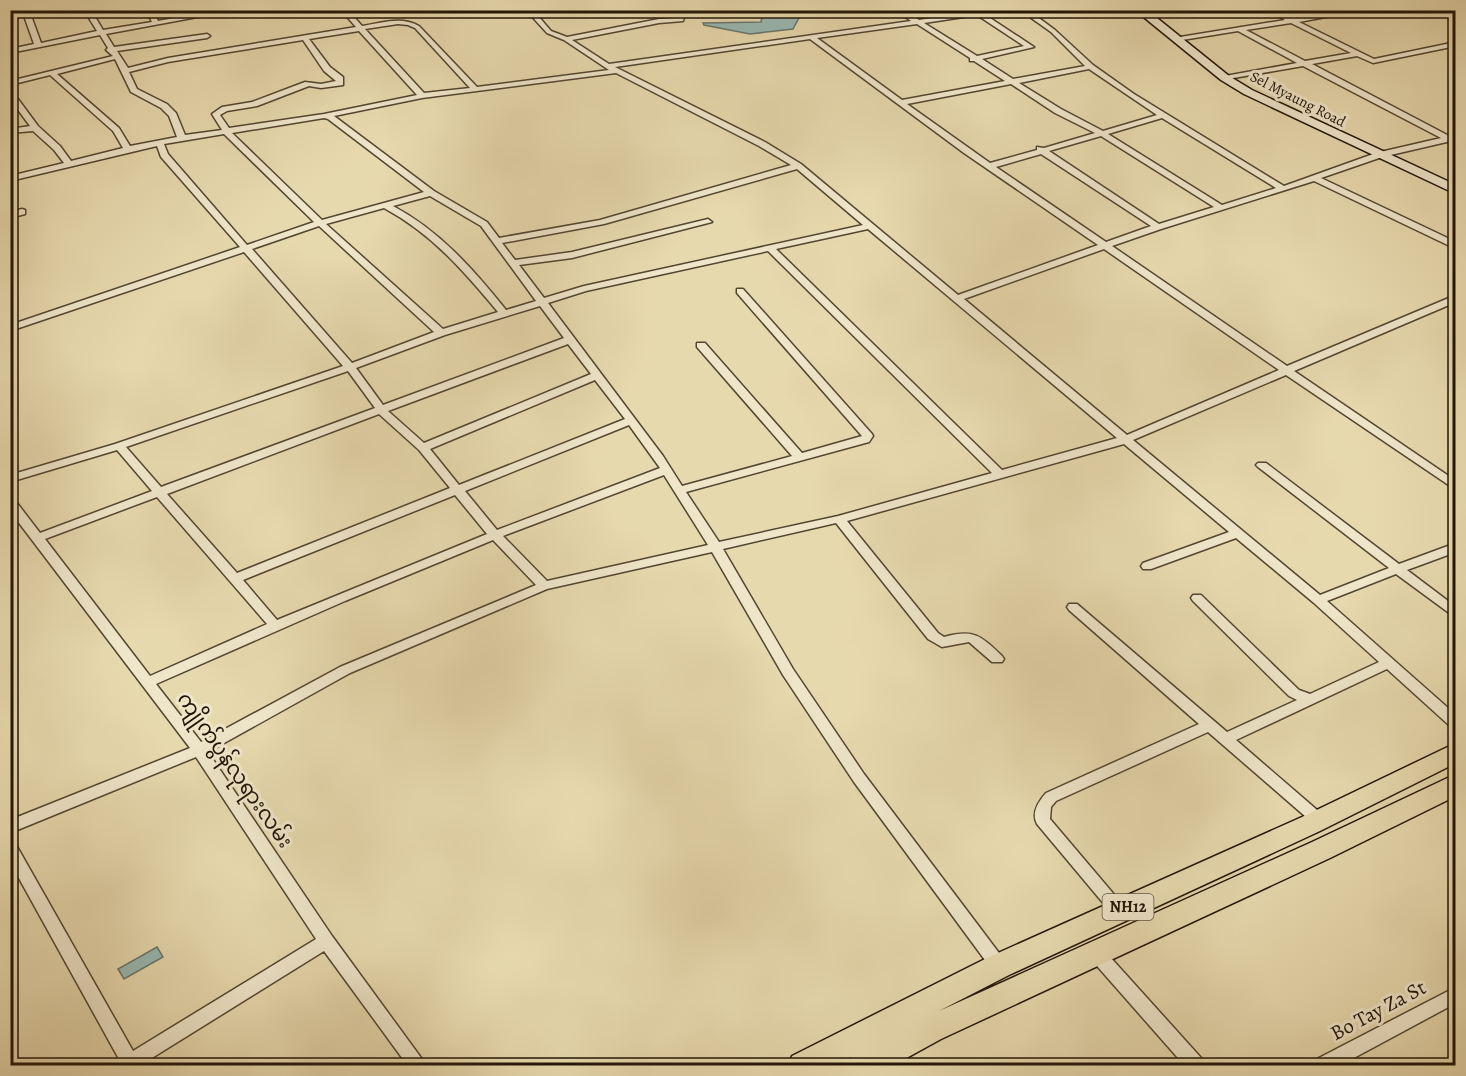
<svg xmlns="http://www.w3.org/2000/svg" width="1466" height="1076" viewBox="0 0 1466 1076" font-family="Alegreya,'Noto Sans Myanmar',serif">
  <rect width="100%" height="100%" fill="#e7d9ae"/>
  <filter id="stains"><feTurbulence type="fractalNoise" baseFrequency=".00333" numOctaves="4"/><feColorMatrix values="0 0 0 0 .2 0 0 0 0 .09 0 0 0 0 .02 0 0 0 .5 -.17"/></filter>
  <radialGradient id="worn" r=".72"><stop offset=".6" stop-color="#630" stop-opacity="0"/><stop offset="1" stop-color="#630" stop-opacity=".3"/></radialGradient>
  <g fill="#98b9b3" stroke="#69776e" stroke-width="1.5">
    <path d="M763,11H806L800,16L793,29L750,34L704,25L703,23L761,22Z"/>
    <path d="M157,947L163,957L124,979L118,969Z"/>
  </g>
  <g fill="none" stroke-linecap="round" stroke-linejoin="round">
    <defs>
      <g id="minor">
        <path d="M10,10H18L10,13Z"/>
        <path d="M22,10H29L41,43L97,31L84,10H91L103,30L152,22L146,10H153L158,21L217,10H235L106,34L114,47L207,34L210,36L207,38L117,51L128,68L168,58L356,27L341,10H348L362,26C382,23 401,16 419,26L477,87L609,70L564,40L547,33L526,10H533L551,31L567,37L659,19L678,18L680,11L688,10L685,13L683,21L659,23L572,40L609,64L911,21L896,10H904L919,20L983,10H1004L984,14L1034,47L982,59L1013,79L1085,66L1051,32L1020,10H1028L1055,30L1093,65L1134,94L1284,186L1376,153L1441,138L1303,66L1222,80L1221,78L1225,76L1297,63L1238,31L1176,41L1174,40V38L1285,20L1268,10H1277L1293,18L1344,10H1363L1299,22L1374,59L1456,42V46L1373,63L1357,56L1312,64L1451,137V141L1382,157L1321,178L1456,242V249L1314,181L1161,229L1112,246L1287,366L1456,295V302L1294,371L1456,481V490L1286,375L1133,440L1320,595L1389,568L1258,467L1256,465L1258,463H1266L1399,564L1456,543V552L1407,570L1456,607V618L1396,574L1327,601L1456,715V728L1451,727L1387,669L1236,740L1324,816L1326,820L1324,824L1319,826L1314,824L1208,732L1056,801L1051,807L1050,819L1128,911L1126,916L1120,918L1114,916L1037,824C1031,813 1038,802 1046,793L1199,724L1069,610L1067,607L1069,604H1077L1227,732L1297,700L1289,696L1193,601L1191,598L1193,595H1201L1299,690L1310,694L1379,662L1314,603L1236,538L1151,569H1143L1141,566L1143,563L1229,532L1124,444L847,521L938,633L944,637C974,629 980,635 1002,656L1004,659L1002,662H992L969,642L942,647L928,639L836,523L723,549L793,669L864,774L1005,961L1007,966L1005,971L999,973L993,971L854,782L783,675L712,552L547,589L350,673L208,752L332,936L427,1066H408L324,951L139,1066H117L119,1059L10,862V841L15,843L133,1051L316,939L196,757L10,833V820L190,748L10,511V499H14L40,533L152,491L117,450L10,482V475L115,444L343,366L244,252L10,331V325L240,247L161,157L157,146L10,181V176L64,163L54,150L33,131L10,133V129L30,126L13,103H10V99H18L38,126L60,146L71,161L123,148L113,131L50,75L10,85V81L113,56L106,50L108,48L100,35L10,53V49L34,44ZM977,15L1024,46L977,56L924,23ZM1291,23L1351,53L1305,61L1246,30ZM398,24L408,25L415,28L470,88L424,93L365,29ZM917,24L970,58V61H974L1005,81L902,100L817,38ZM359,31L417,95L324,114L229,128L220,115L227,111L257,106L309,86L321,88L343,85V77L330,67L309,39ZM810,39L964,153L1098,245L958,295L801,164L765,142L615,67ZM303,40L324,71L336,81L321,84L305,82L252,102L222,107L212,114L222,130L185,135L176,113L167,104L137,89L129,72L168,62ZM115,59L131,92L161,108L169,116L177,137L130,146L119,128L57,74ZM1089,69L1157,115L1103,131L1061,109L1019,83ZM616,73L759,146L791,165L600,220L499,238L487,222L434,191L334,116L422,98ZM1011,84L1055,113L1095,133L1044,148L1037,147V150L990,163L907,104ZM324,118L328,119L424,192L322,220L232,133ZM1162,118L1276,188L1222,205L1108,134ZM224,134L314,222L247,245L168,154L164,144ZM1101,136L1214,207L1159,224L1049,151ZM1041,154L1151,226L1106,242L996,167ZM797,169L863,225L584,286L544,298L519,265L572,258L712,222L708,219L572,252L515,260L502,243L604,224ZM430,196L481,226L536,301L506,310C473,269 440,231 393,206ZM384,208C432,234 464,271 498,312L443,329L326,224ZM319,226L434,332L352,363L252,249ZM868,229L1117,438L1002,470L776,249ZM1104,249L1279,370L1127,435L964,299ZM768,251L992,473L838,516L719,542L686,492L869,442L873,436L872,434L743,289H737V293L862,436L802,453L705,343H697V347L792,456L682,486L663,456L548,303L586,291ZM540,306L564,338L383,405L356,368L445,335ZM568,344L591,374L424,443L388,411ZM348,371L375,408L161,487L126,447ZM595,380L625,419L459,485L430,449ZM379,414L419,450L450,488L237,573L167,494ZM629,425L660,468L497,530L465,491ZM664,475L708,545L547,581L503,536ZM455,495L487,534L277,620L243,580ZM157,497L267,624L150,676L45,539ZM493,540L536,585L340,667L201,742L156,684L345,601Z"/>
        <path d="M419,10H426V11L423,13Z"/>
        <path d="M1434,10H1444L1456,15V20Z"/>
        <path d="M22,209L25,210V214L10,218V212Z"/>
        <path d="M1096,946L1102,948L1203,1060L1205,1066H1185L1090,958L1088,953L1090,948Z"/>
        <path d="M1456,987V1003L1339,1066H1313L1315,1060Z"/>
      </g>
      <path id="secondary" d="M1135,10H1147L1229,76L1252,90L1456,185V194L1244,94L1221,80Z"/>
      <path id="trunk" d="M1456,743V763L1320,831L1009,975L939,1011L1312,842L1456,774V796L1330,858L941,1039L892,1066H847L851,1057L834,1066H788L792,1056L989,957L1302,817Z"/>
    </defs>
    <use href="#minor" stroke="#534631" stroke-width="3"/>
    <use href="#secondary" stroke="#221507" stroke-width="3"/>
    <use href="#trunk" stroke="#221507" stroke-width="3"/>
    <use href="#minor" fill="#efe6ca" fill-rule="evenodd"/>
    <use href="#secondary" fill="#efe6ca" fill-rule="evenodd"/>
    <use href="#trunk" fill="#e7d9ae" fill-rule="evenodd"/>
  </g>
  <g text-anchor="middle" dominant-baseline="central" stroke-width="6" stroke-linejoin="round" paint-order="stroke">
    <g font-size="15" fill="#221507" stroke="#efe6ca">
      <text transform="translate(1298 99) rotate(27)">Sel Myaung Road</text>
    </g>
    <rect fill="#efe6ca" stroke="#605442" stroke-width="1.5" x="1102.5" y="894" width="51" height="26" rx="4.5"/>
    <g font-size="16" font-weight="bold" fill="#221507">
      <text x="1128" y="907">NH12</text>
    </g>
    <g font-size="21" fill="#221507" stroke="#efe6ca">
      <text transform="translate(235 770) rotate(55)">ကျိုက်ပွန်လုရားလမ်း</text>
      <text transform="translate(1378 1010) rotate(-28)">Bo Tay Za St</text>
    </g>
  </g>
  <rect width="1466" height="1076" fill="none" stroke="#e7d9ae" stroke-width="36"/>
  <rect x="12" y="12" width="1442" height="1052" fill="none" stroke="#221507" stroke-width="3"/>
  <rect x="18" y="18" width="1430" height="1040" fill="none" stroke="#221507" stroke-width="1.5"/>
  <rect width="100%" height="100%" filter="url(#stains)"/>
  <rect width="100%" height="100%" fill="url(#worn)"/>
</svg>
